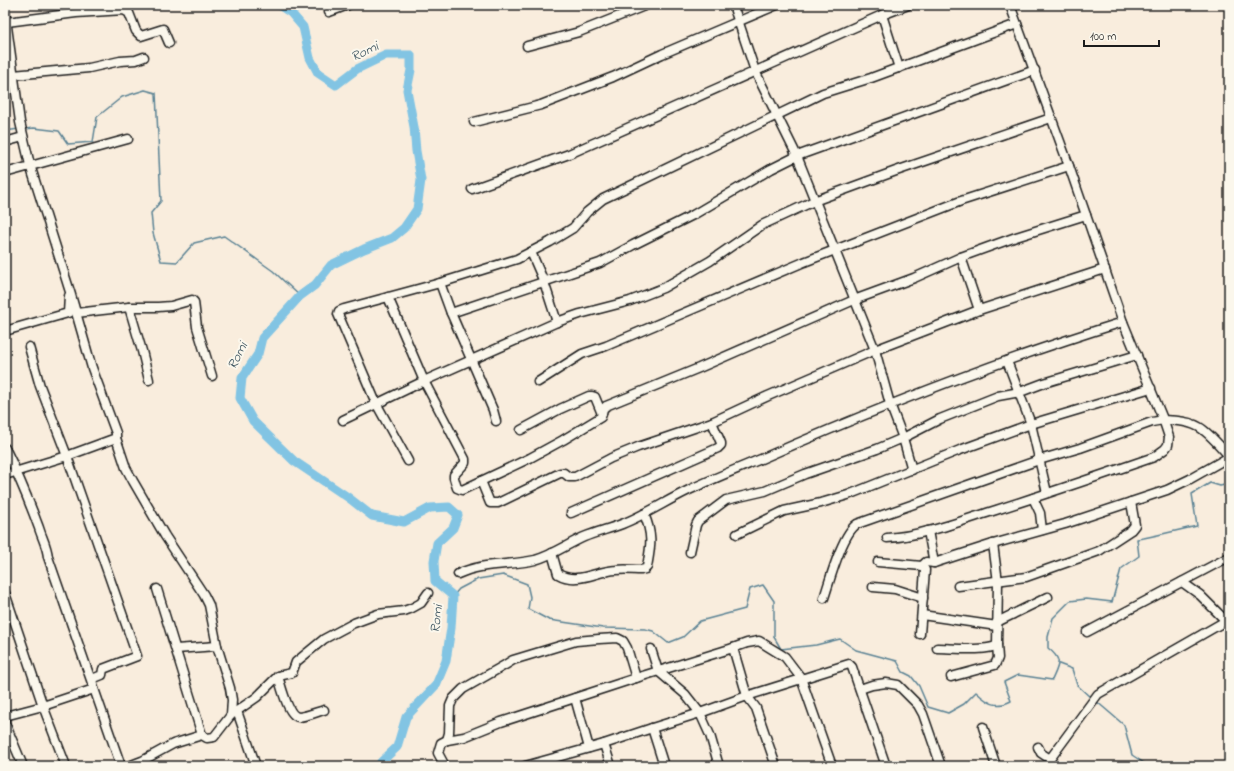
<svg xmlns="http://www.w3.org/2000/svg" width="1234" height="771" viewBox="0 0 1234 771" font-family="'Indie Flower',sans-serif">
  <rect width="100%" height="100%" fill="#f9eddd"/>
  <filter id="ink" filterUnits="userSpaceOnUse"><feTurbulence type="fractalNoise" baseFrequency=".025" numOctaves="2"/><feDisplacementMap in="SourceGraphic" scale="8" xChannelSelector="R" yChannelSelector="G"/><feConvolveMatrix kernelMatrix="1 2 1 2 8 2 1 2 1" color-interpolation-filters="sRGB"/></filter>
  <g filter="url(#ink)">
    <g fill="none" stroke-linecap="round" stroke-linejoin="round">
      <g stroke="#598193" stroke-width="1.5">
        <path d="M25,129L34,128L59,131L68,144L93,142L97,117L122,97L145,90L156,93L161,201L151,213L153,233L161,261L177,262L194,243L224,236L273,271L300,296"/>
        <path d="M5,131L19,129"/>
        <path d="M453,596L459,589L478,579L503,575L527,584L530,597L528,609L549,620L603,628L645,629L653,631L668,643L683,637L700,621L745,609L750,589L763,585L774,601V637L781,649L816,645L840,639L856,650L897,661L903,672L911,676L919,686L928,707L948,713L964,704L976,692C988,703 996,709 1011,701L1004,682L1018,675L1052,680C1059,664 1063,660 1048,648V637L1053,618L1070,601L1086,599L1112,602L1121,569L1139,556L1137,539C1157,536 1177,530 1197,526L1192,494L1210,483L1220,486L1229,484"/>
        <path d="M1059,664L1072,669L1077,685L1091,698"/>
        <path d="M1096,701L1124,725L1132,755L1147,765L1156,766"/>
      </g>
      <path stroke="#82c4e3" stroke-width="9" d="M279,5L291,13L303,27L310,58L318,73L336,85L357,69L386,55H411V70L407,90L414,127L416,151L421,180L417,209L404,228L392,238L364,249L331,265L315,285L300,296L262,338L258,354L242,378L240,398L253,421L294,461L349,498L372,516L404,522L430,508L449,507L458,515L453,528L437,543L434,561L435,581L453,596L451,628L446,661L436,685L406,717L397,747L381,762L380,766"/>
      <defs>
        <g id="minor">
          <path d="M733,5L755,71L797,156L875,350L890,404L903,438L912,470"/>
          <path d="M5,12L20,122L30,165L71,295L92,368L116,433V438L67,456L5,475"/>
          <path d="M329,12L348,5"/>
          <path d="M882,15L899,68"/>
          <path d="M7,22L76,13L124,10L129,13L136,31L141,36L163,29L169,43"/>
          <path d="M527,46L579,32L647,5"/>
          <path d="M5,65L13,75L89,68L120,61L136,60L144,57"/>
          <path d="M474,122L541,105L613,77L662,54L777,5"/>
          <path d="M5,142L23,137"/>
          <path d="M5,173L128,139"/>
          <path d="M472,189L569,154L882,15L908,5"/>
          <path d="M531,252L544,282L557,322"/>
          <path d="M961,257L979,310"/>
          <path d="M440,283L451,313L493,410L496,421"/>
          <path d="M388,297L424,381L465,459V463L454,475V478L457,488L462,490L530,458L563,440L601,417L603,409L606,406L699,368L854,300L914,278L961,257L1016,237L1086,215"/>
          <path d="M129,307L142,351L149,380"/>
          <path d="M76,313L129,307H158L171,306L192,300L194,302L197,327L212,376"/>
          <path d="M451,313L600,263L633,245L693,215L771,169L797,156L1035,70"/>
          <path d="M5,331L68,313L69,296"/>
          <path d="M1007,361L1031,424L1047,493"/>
          <path d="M538,382L582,354L606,346L804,262L961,201L1069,166"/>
          <path d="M343,420L424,381L557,322L580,314L630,301L663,288L710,261L762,225L814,201L896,171L1051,118"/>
          <path d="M521,430L560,409L589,396H592L595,397L602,414"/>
          <path d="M116,438L126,468L133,481L165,536L204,595L209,605L217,646L230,688L232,700L231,715"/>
          <path d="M5,448C18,474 29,501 39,528C42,538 47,546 48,557L121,766"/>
          <path d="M408,461L376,403L338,314L339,311L344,309L440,283L517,259L550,242L573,228L587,212L603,199L823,93L871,78L1017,24"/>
          <path d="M481,481L490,503H498L560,473H564L569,477H575L611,458L638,447L712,422L768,396L875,350L979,310L1105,269"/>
          <path d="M1033,498L1040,513L1042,530"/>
          <path d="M571,513L718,448L721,445V443L712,422"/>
          <path d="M928,531L934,563"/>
          <path d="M737,534L784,511L821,503L848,495L960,450L1031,424L1151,388"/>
          <path d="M887,538C923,536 961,521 996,510C1049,493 1102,475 1154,457L1165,449L1168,445L1169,437L1163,419L1123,322L1069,166L1010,5"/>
          <path d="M690,552L696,525L698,521L726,500L765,491L805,474L877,449L903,438L940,419L998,396L1020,392L1044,383L1137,355"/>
          <path d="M552,553L558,574C577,585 596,571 616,570C624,569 633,570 641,570L645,569L647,567C651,545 653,535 644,514"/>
          <path d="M878,562L922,566"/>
          <path d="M458,574C483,562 510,566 535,560C553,555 568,544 584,537C596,532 609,529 622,524C645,515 666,501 689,490C712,479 737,469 761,459C879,407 1000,360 1123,322"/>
          <path d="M1182,582L1200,595L1226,621"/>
          <path d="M958,586L1026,577L1099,551L1131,530L1135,525L1131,502"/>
          <path d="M873,587L895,589L923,598"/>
          <path d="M157,589L202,735"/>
          <path d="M5,593L43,706L66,766"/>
          <path d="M824,598C830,580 842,534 857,524L1039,460L1080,448L1152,422C1165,419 1187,420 1199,427C1208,432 1222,448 1229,456"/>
          <path d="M922,615L997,626"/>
          <path d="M997,622L1048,597"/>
          <path d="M1087,632L1229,557"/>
          <path d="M920,634L925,570L922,566L926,562L934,563L993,544L1065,524L1167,490L1190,479L1229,457"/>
          <path d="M733,648L747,696L756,708L776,766"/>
          <path d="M937,648C951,648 987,652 997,645L998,582L993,544"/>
          <path d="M176,649L217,646"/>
          <path d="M651,649L658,671L685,694L700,713L710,735L719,766"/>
          <path d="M278,676C281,685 288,717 299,717C307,716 317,712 324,710"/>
          <path d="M951,677L995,665L998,658L997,645"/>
          <path d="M860,689L872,685L886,683L898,685L918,705L923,714L941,766"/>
          <path d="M575,698L589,748"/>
          <path d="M237,711L256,766"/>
          <path d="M5,716L43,706L94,689L92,679L102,675L103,669L137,656L67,456L40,386L29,347"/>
          <path d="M5,723L23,766"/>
          <path d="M983,727L996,766"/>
          <path d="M652,728L664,766"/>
          <path d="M447,740L449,733L450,706L453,699L463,689L505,665L513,660L576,641L599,639L617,638L623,641L627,648L636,678"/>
          <path d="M604,744L611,766"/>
          <path d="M1038,747L1041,753L1050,759"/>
          <path d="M129,766L142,761L173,744L202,735L207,738L214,737L231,715L257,697L278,676L292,673L296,662L324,639L354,623L378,614L404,611L412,608L421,603L428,593"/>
          <path d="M445,766L438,753L441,743L447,740L464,737L501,722L636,678L733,648L747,643L759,641L785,657L801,678L832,766"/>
          <path d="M525,766L604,744L652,728L700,713L747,696L849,664L852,667L886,766"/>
          <path d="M1049,766L1050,759L1098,694L1229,619"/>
        </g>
      </defs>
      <use href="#minor" stroke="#1c1c1c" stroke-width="11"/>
      <use href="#minor" stroke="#fbf7ec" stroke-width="8"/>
    </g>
  </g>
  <g text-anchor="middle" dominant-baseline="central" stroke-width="4" stroke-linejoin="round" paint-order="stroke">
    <g font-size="14" font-style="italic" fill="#405762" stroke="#fbf7ec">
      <text transform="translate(365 52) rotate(-25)">Romi</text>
      <text transform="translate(238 356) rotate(-63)">Romi</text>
      <text transform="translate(437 619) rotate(-83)">Romi</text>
    </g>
  </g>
  <rect width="1234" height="771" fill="none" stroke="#fbf7ec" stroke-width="20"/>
  <rect x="10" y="10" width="1214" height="751" fill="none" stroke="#1c1c1c" stroke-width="1.5" filter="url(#ink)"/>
  <path d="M1084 40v6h75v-6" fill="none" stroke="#1c1c1c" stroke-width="2"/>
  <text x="1090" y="40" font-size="12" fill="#1c1c1c" stroke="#fbf7ec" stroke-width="3" paint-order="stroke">100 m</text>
</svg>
